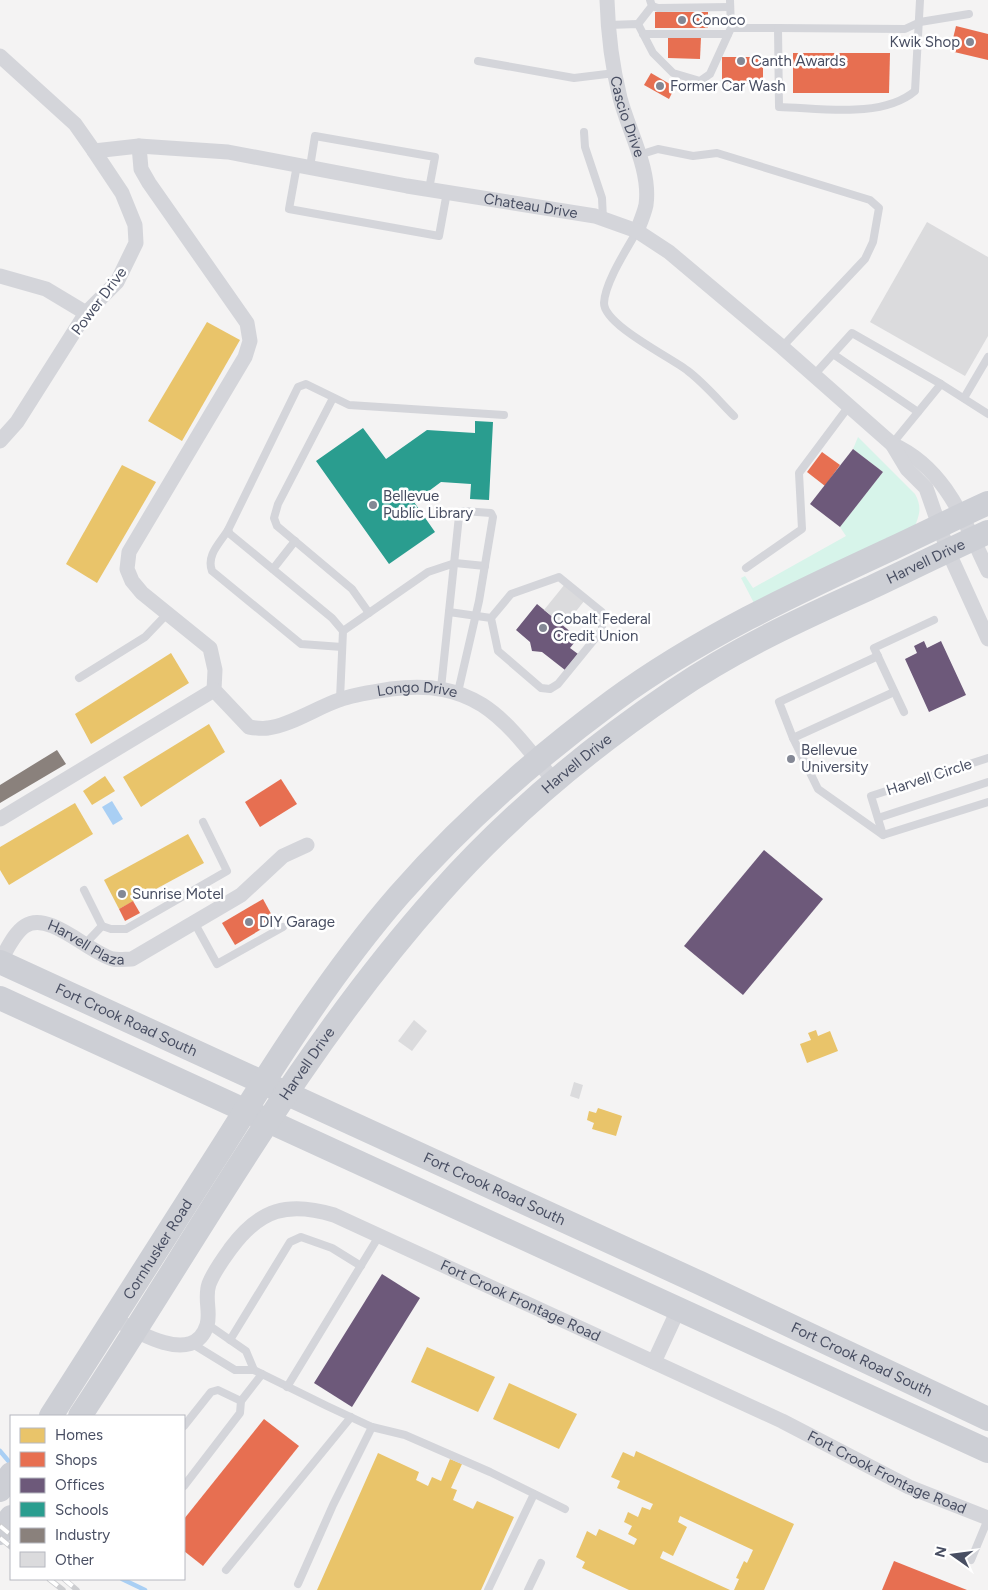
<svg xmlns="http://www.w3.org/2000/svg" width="988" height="1590" viewBox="0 0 988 1590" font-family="Figtree,sans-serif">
  <rect width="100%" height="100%" fill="#f4f3f3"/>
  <path fill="#d7f4ea" d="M858,437L915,494C922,507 920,514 914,528L755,605L741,578L745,576L753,588L846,536L840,527L883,472L853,449Z"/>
  <path fill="#a9cff4" d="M112,801L123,819L113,825L102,807Z"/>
  <g fill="#e9c46a">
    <path d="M207,322L240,340L182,441L148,421Z"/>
    <path d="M122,465L156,482L97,583L66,564Z"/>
    <path d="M171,653L189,683L91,744L75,714Z"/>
    <path d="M209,724L225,752L141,807L123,777Z"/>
    <path d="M105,776L115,791L92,805L83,791Z"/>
    <path d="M75,803L93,834L9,885L0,870V847Z"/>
    <path d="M188,834L204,863L119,909L104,880Z"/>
    <path d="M816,1030L818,1036L830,1031L838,1051L807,1063L800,1044L811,1040L808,1033Z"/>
    <path d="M598,1108L622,1116L616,1136L592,1129L594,1123L587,1120L589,1111L596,1113Z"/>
    <path d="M427,1347L495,1377L478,1412L411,1382Z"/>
    <path d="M509,1383L577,1414L559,1449L493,1419Z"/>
    <path d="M636,1451L794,1524L764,1590H734L739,1579L736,1578L744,1561L747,1563L753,1550L680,1516L678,1522L687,1527L673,1556L663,1551L660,1558L730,1590H629L582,1568L585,1562L576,1557L587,1531L596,1536L599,1529L634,1545L637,1539L628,1534L632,1526L624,1522L628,1512L638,1517L642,1507L650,1510L653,1504L617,1488L620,1481L611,1477L623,1452L634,1457Z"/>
    <path d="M378,1453L419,1472L416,1480L428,1486L432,1477L441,1481L450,1459L462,1464L451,1488L457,1490L453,1500L473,1509L477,1501L514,1517L481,1590H317Z"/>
  </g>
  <g fill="#e76f51">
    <rect x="655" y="12" width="53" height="16"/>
    <path d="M956,26L988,34V60L950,51Z"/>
    <path d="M668,37H701L700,59L668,58Z"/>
    <path d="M793,53H890L889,93H793Z"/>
    <rect x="722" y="57" width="41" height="27"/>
    <path d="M651,73L675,87L669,99L644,85Z"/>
    <path d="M822,452L840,465L825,486L807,472Z"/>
    <path d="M281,779L297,804L260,827L245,802Z"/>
    <path d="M263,899L275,921L235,945L222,923Z"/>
    <path d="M133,901L140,913L125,921L119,909Z"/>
    <path d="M264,1419L299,1446L203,1566L184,1551V1519Z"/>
    <path d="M894,1561L967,1590H882Z"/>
  </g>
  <g fill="#6d597a">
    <path d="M853,449L883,472L840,527L810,504Z"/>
    <path d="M537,604L578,638L570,648L578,654L565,670L542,652L532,651L530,642L516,630Z"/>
    <path d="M924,641L927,648L941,641L966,695L929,712L905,659L917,653L914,646Z"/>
    <path d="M764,850L823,899L743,995L684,946Z"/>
    <path d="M382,1274L420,1298L352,1407L314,1383Z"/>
  </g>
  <path fill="#2a9d8f" d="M475,421L493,422L489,500L470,499L471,484L441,482L414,502L435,532L389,564L316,461L363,428L386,459L427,430L475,433Z"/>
  <path fill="#8a817c" d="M57,750L66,764L0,803V785Z"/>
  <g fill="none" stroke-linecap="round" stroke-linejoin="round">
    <g stroke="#a9cff4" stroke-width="4.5">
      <path d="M0,1451L11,1464"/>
      <path d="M122,1579L145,1590"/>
    </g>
  </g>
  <g fill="#dbdbdd">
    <path d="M927,222L988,257V336L965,376L870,322Z"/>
    <path d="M565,584L585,600L564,626L544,610Z"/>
    <path d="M414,1020L427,1031L412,1051L398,1041Z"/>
    <path d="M574,1082L583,1085L579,1099L570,1096Z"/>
  </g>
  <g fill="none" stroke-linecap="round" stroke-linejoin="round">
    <g stroke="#d4d5da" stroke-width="8">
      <path d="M730,0L731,28H778L779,107C820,108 882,119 915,91L920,0"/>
      <path d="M652,6L658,8L730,7"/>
      <path d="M638,24L652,6L650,0"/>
      <path d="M608,25L638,24L653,53L673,73L700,81L710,74L731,28"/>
      <path d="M778,28L905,29L920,22L969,14"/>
      <path d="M643,34H728"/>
      <path d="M478,61L574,78L615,73"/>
      <path d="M584,132L585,147L602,198L603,219"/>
      <path d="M639,155L658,149L693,156L717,153L870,200L879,208L873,242L865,259L782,347"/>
      <path d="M297,165L289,209L439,236L447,192"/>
      <path d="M310,167L315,136L435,157L429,189"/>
      <path d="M637,231C627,249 605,282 604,303C604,325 670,357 688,371C705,384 719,401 734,416"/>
      <path d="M833,354L918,412"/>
      <path d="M814,375L852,333L941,384L988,414"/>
      <path d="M333,398L278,504L274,518L277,526L352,589L369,613"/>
      <path d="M964,398L988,357"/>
      <path d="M892,444L941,384"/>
      <path d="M228,530C220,543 206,555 212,571L301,644L342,647"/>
      <path d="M746,568L802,529L799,473L849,406"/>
      <path d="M273,569L295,541"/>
      <path d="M449,612L491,618L498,651L541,688L550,689L558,684L602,630V612L559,577L511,594L491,618"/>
      <path d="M343,631L332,618L230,534L228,530L298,387L306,384L349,405L504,415"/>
      <path d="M79,678L145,637L167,614"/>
      <path d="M441,688L459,516L463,511L491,513L493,517L479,601L458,692"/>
      <path d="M340,699L343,631L428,572L455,563L485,566"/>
      <path d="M904,712L874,648L934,620"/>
      <path d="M793,738L779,702L878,656"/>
      <path d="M988,758L871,796L883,835L988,802"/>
      <path d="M878,818L988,782"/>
      <path d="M883,835L818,789L793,738L894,692"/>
      <path d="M84,890L102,926"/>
      <path d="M194,922L217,964L283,927"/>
      <path d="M85,944L102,926L111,929H126L227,871L203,822"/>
      <path d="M207,1324L246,1351L254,1370"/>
      <path d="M230,1340L290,1242L301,1237L332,1248L361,1266"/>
      <path d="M191,1343L235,1370H254L327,1406L372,1427L405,1435L490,1472L565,1509"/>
      <path d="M287,1387L379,1236"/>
      <path d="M184,1426L211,1392L218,1390L241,1401"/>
      <path d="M184,1486L240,1413L241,1401L262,1374"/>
      <path d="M971,1560L988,1519"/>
      <path d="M226,1570L351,1417"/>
      <path d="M298,1584L333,1505L372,1427"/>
      <path d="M488,1590L534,1494"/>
      <path d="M528,1590L541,1563"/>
    </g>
    <g stroke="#d4d5da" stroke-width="15">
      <path id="s1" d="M607,0C608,33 612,66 620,98C629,132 651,170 646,205C644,214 640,223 637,231"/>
      <path d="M0,56L75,124L94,151L122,193L135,225L136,243L117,282L86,313L17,422L0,441"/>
      <path id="s2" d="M139,146L141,169L149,183L247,323L250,341L245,357L129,552L127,569L132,581L142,593L210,648L215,670L214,690L249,727C255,728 262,729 268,728C289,726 318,707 339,700C355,694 373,692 391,689C478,678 505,720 554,781"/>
      <path id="s3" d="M94,151L139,146L228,152L407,186L595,216L637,231L669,252L782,347L892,444C946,468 964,521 988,571"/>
      <path d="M0,276L46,289L86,313"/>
      <path d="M892,444L907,469L926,488L948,551L988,639"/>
      <path d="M0,819L214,690"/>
      <path id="s4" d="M0,961C7,950 14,933 25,926C49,910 89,953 113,959C119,960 126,959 132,959L241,895L283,856L307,845"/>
      <path id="s5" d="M114,1318C136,1332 194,1367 207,1325C211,1312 204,1298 209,1284C214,1271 223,1259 231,1248C260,1209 288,1201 334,1215L782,1421L909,1487L988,1518"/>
      <path d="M654,1362L678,1310"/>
    </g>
    <g stroke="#cdcfd5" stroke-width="24">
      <path id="s6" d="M0,962L700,1283L988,1419"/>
      <path d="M0,998L988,1451"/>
      <path id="s7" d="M51,1416C109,1326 167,1235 225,1143C278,1058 333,971 399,895C462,823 536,758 613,701C699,638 794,594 891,549C923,534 955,518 988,503"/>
      <path id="s8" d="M80,1416C196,1241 297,1053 438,895C507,817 588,749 674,691C735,649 803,618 870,588C910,569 949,550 988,532"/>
      <path d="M0,1490L11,1474"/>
      <path d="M0,1533L11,1517"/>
    </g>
    <defs>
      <g id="rail">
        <path d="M0,1526L11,1535"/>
        <path d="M0,1538L11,1547"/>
        <path d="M49,1579L63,1590"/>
        <path d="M64,1579L77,1590"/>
      </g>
    </defs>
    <use href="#rail" stroke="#cccdd0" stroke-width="5.5"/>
    <use href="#rail" stroke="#fff" stroke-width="4" stroke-dasharray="11" stroke-linecap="butt"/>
  </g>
  <g fill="#848895" stroke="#fff" stroke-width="2">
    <circle cx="682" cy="20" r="5"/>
    <circle cx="970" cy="42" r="5"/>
    <circle cx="741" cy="61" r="5"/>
    <circle cx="660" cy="86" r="5"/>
    <circle cx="373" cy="505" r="5"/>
    <circle cx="543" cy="628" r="5"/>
    <circle cx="791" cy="759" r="5"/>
    <circle cx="122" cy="894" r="5"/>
    <circle cx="249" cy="922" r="5"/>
  </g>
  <g text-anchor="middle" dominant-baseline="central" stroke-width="5" stroke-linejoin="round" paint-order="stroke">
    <g font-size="15" fill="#484e62" stroke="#fff" text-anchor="start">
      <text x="692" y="20">Conoco</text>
      <text x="960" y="42" text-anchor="end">Kwik Shop</text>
      <text x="751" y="61">Canth Awards</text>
      <text x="670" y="86">Former Car Wash</text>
      <text x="383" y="496">Bellevue<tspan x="383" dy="17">Public Library</tspan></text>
      <text x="553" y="619">Cobalt Federal<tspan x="553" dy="17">Credit Union</tspan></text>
      <text x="801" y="750">Bellevue<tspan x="801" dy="17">University</tspan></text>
      <text x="132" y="894">Sunrise Motel</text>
      <text x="259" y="922">DIY Garage</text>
    </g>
    <g font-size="15" fill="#484e62" stroke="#fff">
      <text stroke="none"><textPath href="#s1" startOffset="119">Cascio Drive</textPath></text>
      <text stroke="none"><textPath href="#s3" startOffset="442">Chateau Drive</textPath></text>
      <text transform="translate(99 301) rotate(-53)">Power Drive</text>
      <text stroke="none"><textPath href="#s8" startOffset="1229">Harvell Drive</textPath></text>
      <text stroke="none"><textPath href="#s2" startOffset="874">Longo Drive</textPath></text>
      <text stroke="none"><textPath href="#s8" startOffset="824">Harvell Drive</textPath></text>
      <text transform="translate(929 777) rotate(-18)">Harvell Circle</text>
      <text stroke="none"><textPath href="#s4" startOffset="110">Harvell Plaza</textPath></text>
      <text stroke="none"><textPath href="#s6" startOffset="139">Fort Crook Road South</textPath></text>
      <text stroke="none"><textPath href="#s8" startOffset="419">Harvell Drive</textPath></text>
      <text stroke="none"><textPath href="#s6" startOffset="544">Fort Crook Road South</textPath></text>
      <text stroke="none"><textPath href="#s7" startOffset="198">Cornhusker Road</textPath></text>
      <text stroke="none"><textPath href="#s5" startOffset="515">Fort Crook Frontage Road</textPath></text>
      <text stroke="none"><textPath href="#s6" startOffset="949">Fort Crook Road South</textPath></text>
      <text stroke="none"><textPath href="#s5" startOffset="920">Fort Crook Frontage Road</textPath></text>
    </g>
  </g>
  <rect x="10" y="1415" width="175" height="165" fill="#ffffff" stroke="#b6b8c0"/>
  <rect x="20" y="1428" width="25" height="15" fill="#e9c46a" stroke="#b6b8c0"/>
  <text x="55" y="1440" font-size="15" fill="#484e62">Homes</text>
  <rect x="20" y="1452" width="25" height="15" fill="#e76f51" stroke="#b6b8c0"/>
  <text x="55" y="1465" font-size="15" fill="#484e62">Shops</text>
  <rect x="20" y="1478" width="25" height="15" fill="#6d597a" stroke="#b6b8c0"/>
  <text x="55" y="1490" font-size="15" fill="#484e62">Offices</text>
  <rect x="20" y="1502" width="25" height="15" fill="#2a9d8f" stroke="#b6b8c0"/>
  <text x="55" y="1515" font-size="15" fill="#484e62">Schools</text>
  <rect x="20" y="1528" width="25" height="15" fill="#8a817c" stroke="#b6b8c0"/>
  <text x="55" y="1540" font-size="15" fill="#484e62">Industry</text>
  <rect x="20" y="1552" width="25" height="15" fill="#dbdbdd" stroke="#b6b8c0"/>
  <text x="55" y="1565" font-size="15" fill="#484e62">Other</text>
  <g transform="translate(953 1555) rotate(284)" stroke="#ffffff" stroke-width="4" paint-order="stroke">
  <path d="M0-4L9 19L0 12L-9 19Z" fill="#484e62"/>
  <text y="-8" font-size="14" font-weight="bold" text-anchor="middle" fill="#484e62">N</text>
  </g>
</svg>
